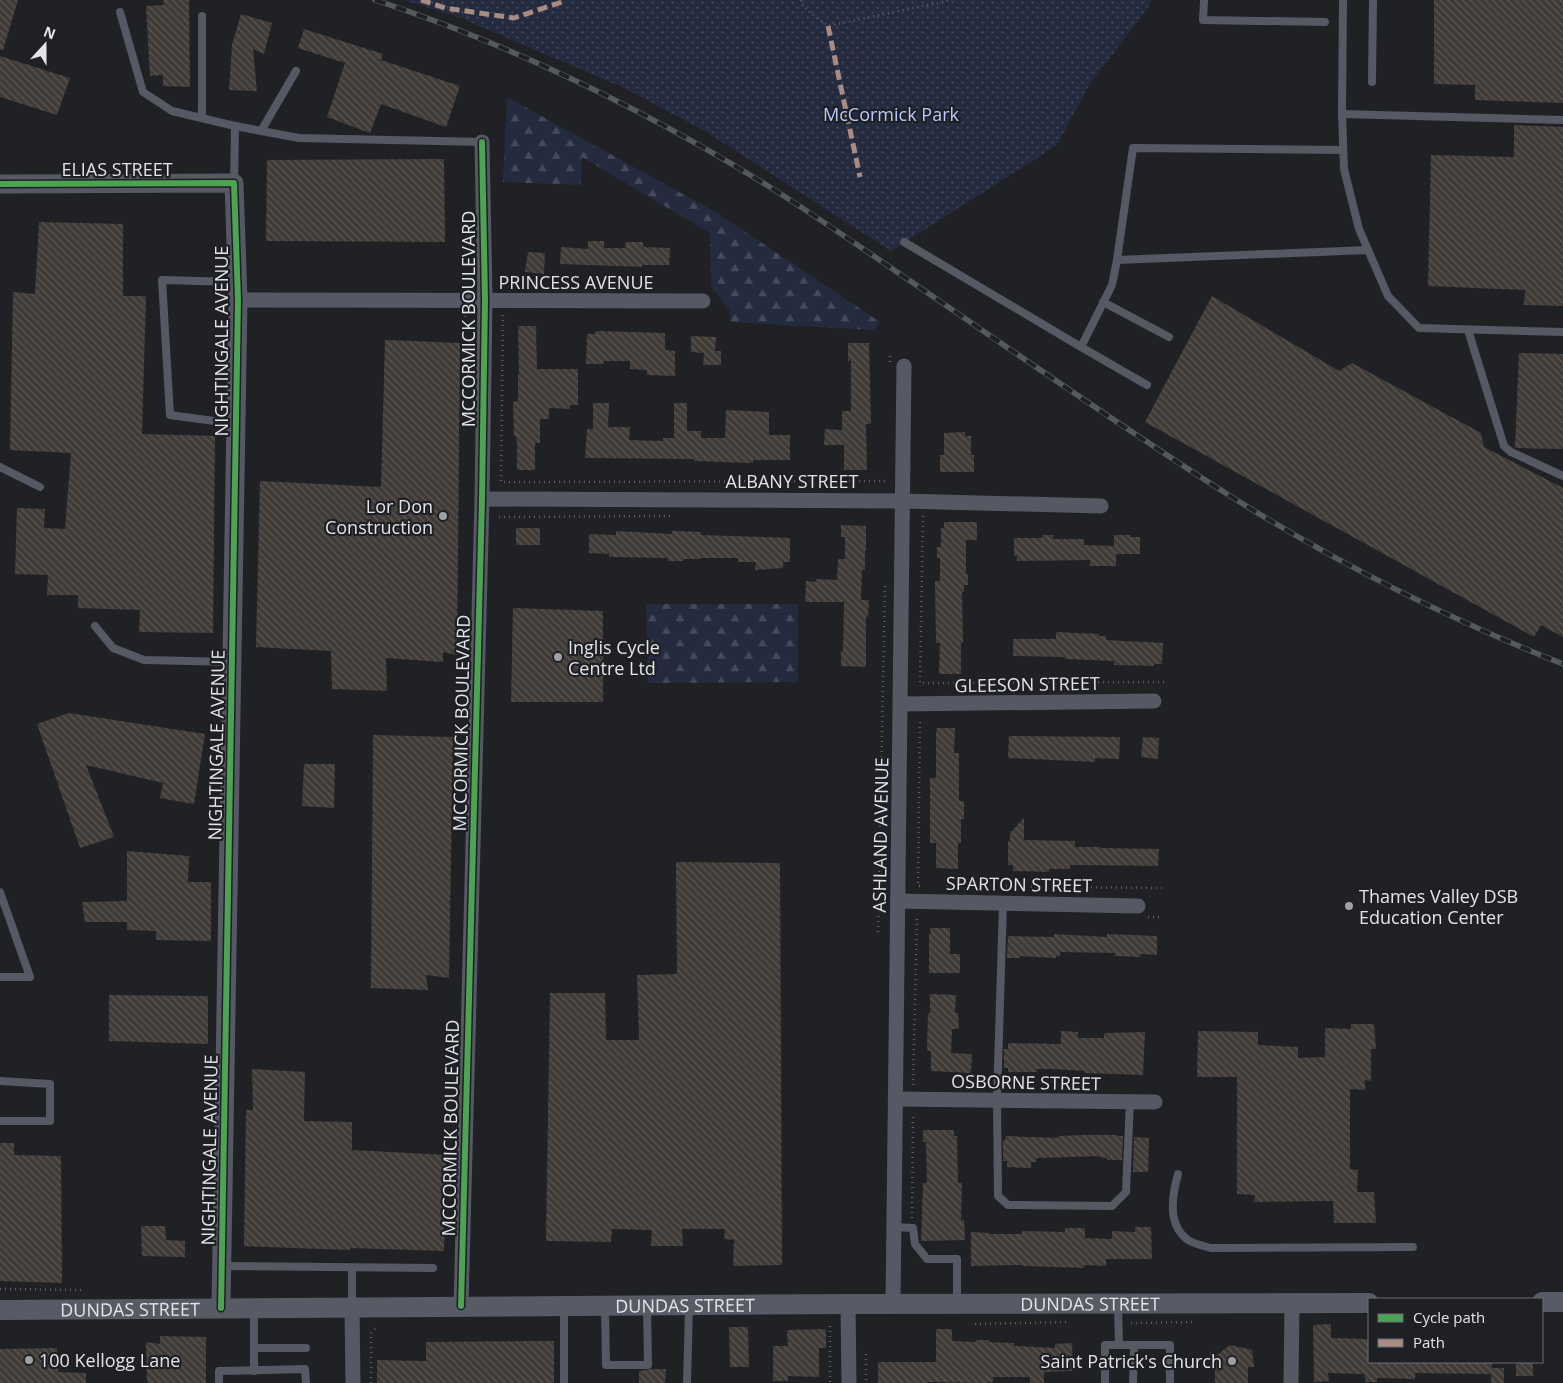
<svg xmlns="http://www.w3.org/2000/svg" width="1563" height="1383" viewBox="0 0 1563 1383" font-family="'Open Sans',sans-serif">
  <defs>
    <pattern id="forest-firs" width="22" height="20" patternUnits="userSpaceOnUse" patternTransform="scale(1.25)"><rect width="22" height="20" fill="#252b3f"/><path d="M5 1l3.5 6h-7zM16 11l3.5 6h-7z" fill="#444a5b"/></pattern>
    <pattern id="park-dots" width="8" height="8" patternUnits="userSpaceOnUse" patternTransform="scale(1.25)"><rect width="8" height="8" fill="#252b3f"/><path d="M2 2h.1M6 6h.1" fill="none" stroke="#444a5b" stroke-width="1.8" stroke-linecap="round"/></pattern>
    <pattern id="building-back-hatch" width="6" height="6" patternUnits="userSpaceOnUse" patternTransform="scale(1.25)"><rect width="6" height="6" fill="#403b37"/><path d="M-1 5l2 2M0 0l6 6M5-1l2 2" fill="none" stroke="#5b5754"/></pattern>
  </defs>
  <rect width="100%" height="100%" fill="#202124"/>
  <g fill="url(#forest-firs)">
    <path d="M507,97L717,213L880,322L874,330L730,322V311L711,287L710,233L582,157L581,185L503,182Z"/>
    <path d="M646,604H798V682L648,683Z"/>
  </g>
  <path fill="url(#park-dots)" d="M404,0H1151L1150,5L1090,84L1057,145L891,251L705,131L624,88L461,18Z"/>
  <g fill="url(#building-back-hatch)">
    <path d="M0,0H18L3,50H0Z"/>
    <path d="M163,0H189L190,87L163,86V75L150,76L146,6L164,5Z"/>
    <path d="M1434,0H1563V103L1475,100V85L1434,84Z"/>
    <path d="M241,14L272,23L264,54L253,49L257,91L229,90L232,45Z"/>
    <path d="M304,29L383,54L381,60L460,86L446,127L381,104L370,133L327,117L345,63L298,48Z"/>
    <path d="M0,56L70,78L57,115L0,97Z"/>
    <path d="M1514,125L1563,127V306L1524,305L1525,290L1428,286L1431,155L1514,157Z"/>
    <path d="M444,159L445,242L266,241L267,160Z"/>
    <path d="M39,222L123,224V296H146L142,434L215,436L213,633L139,632L140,610L78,608V595H47L48,575L15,574L17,508L45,509L44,528L65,529L71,453L10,450L13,292L35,294Z"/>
    <path d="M588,241H604V248H625L626,242H643V247L670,248L669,265H642V267L560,264L561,247L588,249Z"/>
    <path d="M528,252L545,253L544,274L525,272Z"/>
    <path d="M1212,296L1339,371L1352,363L1481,433L1484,447L1563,488V637L1541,625L1534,637L1145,422Z"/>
    <path d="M518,326H536L537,369H578V405H570V409L549,408V419H540V443H535V470H517V444L516,436H514L513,402L518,401V374H519Z"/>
    <path d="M596,331L665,333V350L675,351V376L647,375V370L630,369V361H604L603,364H586L587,334H595Z"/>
    <path d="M691,336L716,337L715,351H721V365H703L704,353L691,352Z"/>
    <path d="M385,340L460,343L457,655L443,652V662L386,658L387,691L332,689L331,651L256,647L260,481L381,487Z"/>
    <path d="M848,343H869L871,424H866L867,470H844V445H824L825,429L842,430V411H851V360L848,361Z"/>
    <path d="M1519,353L1563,354V449L1515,448Z"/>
    <path d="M593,403H609L608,427H630L629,440L663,441V438H674V403H687V431H701V438H725L726,410L769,412V435H790V460H753V463L694,461V459L585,458L587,429H593Z"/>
    <path d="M965,432V436H971V455H974V472H940V455H944V433Z"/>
    <path d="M944,522H977V540H966V574H968V585H964V592H962L963,643H961V674H939L940,643H936L935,581H940V558H937V547H941V528H944Z"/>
    <path d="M841,525L866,526V550H865V570H862L861,600H869L868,617H866V667L841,666V651H843L844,602H805L806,581L816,582V579L837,580L838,559H845V537H841Z"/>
    <rect x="516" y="528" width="24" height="17"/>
    <path d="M616,531L672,534V531L701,532V535L790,538V562H783V568L755,570L756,562H738V558H699V559H684L683,561H668V558L609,557V554L589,553V534L616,535Z"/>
    <path d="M1042,535H1053V539H1084V545L1114,546V535H1130V537H1140V554H1116V566H1090V560L1017,561V556H1014V538H1042Z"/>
    <path d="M513,608L603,611V702H511Z"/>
    <path d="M1056,632L1099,634V636H1106V640L1163,643L1162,664H1154V666L1114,665V661L1065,659V657L1013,656V639H1056Z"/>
    <path d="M69,713L205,734L194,804L160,798L163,783L86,765L114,837L80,848L37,724Z"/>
    <path d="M937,728H955L954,753H959V801H964V819H961V843H958V869L936,868V843H930V778H936V734Z"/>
    <path d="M373,735L453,737L449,978L426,975L428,990L371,988Z"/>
    <path d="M1009,736L1120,737L1119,759L1095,758V762L1008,758Z"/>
    <path d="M1143,737L1159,738L1158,759L1141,757Z"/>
    <path d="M304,764H335L334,808L302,806Z"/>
    <path d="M1024,818V840L1075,841V847H1100V848L1159,849L1158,866L1070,865V869H1049V872L1013,871V865H1008V841H1010V833Z"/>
    <path d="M127,851L189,856L188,882H211V941L156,940V931L127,930V922H85L82,902L127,901Z"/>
    <path d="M676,862L780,863L782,1265L733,1266L734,1240L724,1239L725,1229H682L683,1246H651L652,1230L612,1229L611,1242L546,1241L550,993H605L606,1040H639L637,975L677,974Z"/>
    <path d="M930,928H950V954H960V973H929V934H931Z"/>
    <path d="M1054,934L1107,937V934L1157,936V955L1140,954V957L1115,956V953L1060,952V956H1056V958L1020,956V958H1007L1008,936L1054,937Z"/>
    <path d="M930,994L956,995L955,1013H958L959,1029H952L951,1053L972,1054L971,1073L931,1071V1051H927L928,1013H930Z"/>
    <path d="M109,995L208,996V1044L109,1041Z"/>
    <path d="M1351,1024H1374L1376,1049H1371V1081L1365,1080V1090L1350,1089V1169L1358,1170L1357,1192H1374L1376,1223H1334L1333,1201L1254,1202L1255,1195L1237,1194V1077H1197L1198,1031L1258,1032V1045L1298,1047V1058L1325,1057V1028L1351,1029Z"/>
    <path d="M1061,1031L1078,1032V1038H1104V1033L1145,1032L1143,1075L1085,1073V1071L1053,1069H1037V1072H1008V1068H1004V1049H1008V1043L1061,1044Z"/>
    <path d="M252,1069L305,1072L304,1121L352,1122V1150L446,1155L444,1251L350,1248V1250L244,1246L246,1110H253Z"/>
    <path d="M923,1130H954V1136H957L958,1183H962L961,1220H964L965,1240L921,1241L923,1183H927L926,1142H923Z"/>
    <path d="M1085,1135H1117V1136H1123L1122,1160H1107V1158L1099,1157V1156L1037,1158L1036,1162H1031V1168L1007,1167V1161H1003V1140L1005,1141L1006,1136L1058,1138V1136Z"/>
    <path d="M1134,1137L1149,1138L1148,1172H1133Z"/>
    <path d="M0,1143H14V1155L61,1156L62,1283L0,1281Z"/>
    <path d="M141,1226H165L166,1240L185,1241V1257L142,1256Z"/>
    <path d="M1135,1227H1151L1152,1259H1106V1266L1084,1265V1268L1022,1266V1265L971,1266V1232L989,1233V1234H1022V1231L1065,1232V1228H1085V1238L1112,1239V1231L1135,1232Z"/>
    <path d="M1331,1324V1338L1369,1339V1362L1400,1363V1362H1492V1368H1504V1383H1491V1374L1415,1373V1379L1377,1378V1382H1366L1364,1374L1328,1373L1329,1381L1314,1382L1313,1325Z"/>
    <path d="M729,1327H748L749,1367H730Z"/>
    <path d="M826,1329V1348H819V1377L788,1376V1381H773V1346H788L787,1330Z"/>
    <path d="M936,1329H952V1341L976,1342V1340H989V1342L1014,1343V1346L1055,1348V1344L1072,1343L1073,1371L1044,1372V1383H1030V1377H993V1382L984,1383L928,1382V1383H878V1362H936Z"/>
    <path d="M160,1336L206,1337V1383H147L146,1342L160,1344Z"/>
    <path d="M554,1341V1383H377V1360L426,1361V1342Z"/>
    <path d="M1230,1345L1252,1350L1254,1367H1248V1383H1215V1367H1210V1351L1217,1355Z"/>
    <path d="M57,1348L58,1372L86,1373V1383H0V1349Z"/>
    <rect x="1516" y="1362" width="17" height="14"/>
    <path d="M652,1369H666L665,1383H639V1371Z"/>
  </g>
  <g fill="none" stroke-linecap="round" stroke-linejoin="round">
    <g stroke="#5b5c64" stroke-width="2.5" stroke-dasharray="1 4" stroke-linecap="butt">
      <path d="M801,0L803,7L828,26L952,0"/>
      <path d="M503,315L501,482L888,481V480"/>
      <path d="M890,362V352"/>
      <path d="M465,387V315"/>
      <path d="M923,516L920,683L1165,682"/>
      <path d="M499,517L670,516"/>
      <path d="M920,886H918L920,719"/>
      <path d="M946,886L1162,888"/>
      <path d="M1148,917H1159"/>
      <path d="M878,932L885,586"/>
      <path d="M913,1085L917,917"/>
      <path d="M912,1218L913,1117"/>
      <path d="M0,1289L81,1290"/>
      <path d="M1131,1323L1194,1322"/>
      <path d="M975,1324L1067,1322"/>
      <path d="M830,1326V1383"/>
      <path d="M866,1354V1383"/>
      <path d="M371,1383V1333L378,1326"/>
    </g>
    <g stroke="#565864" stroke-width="8">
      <path d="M1204,0L1203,20L1325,22"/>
      <path d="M1343,0L1342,114L1344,169L1359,229L1388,296L1419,328L1563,332"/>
      <path d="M120,12L143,92L172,111L235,126"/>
      <path d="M202,16V118"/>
      <path d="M1372,82L1373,0"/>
      <path d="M1342,114L1563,120"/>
      <path d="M261,131L296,71"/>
      <path d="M1342,150L1133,148L1117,260L1368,250"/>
      <path d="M234,183L235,126L299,138L482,142"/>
      <path d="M904,242L1081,347L1112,285L1117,260"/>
      <path d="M1103,302L1169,337"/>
      <path d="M1468,330L1504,446L1511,452L1563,476"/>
      <path d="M1081,347L1147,385"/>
      <path d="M236,424L170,415L162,280L236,282"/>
      <path d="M0,467L40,487"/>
      <path d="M95,626L113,648L144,660L232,662"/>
      <path d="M0,892L30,977H0"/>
      <path d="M1003,903L997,1100L998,1196L1008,1205L1112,1206L1126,1192L1130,1101"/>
      <path d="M0,1081L50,1084V1121H0"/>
      <path d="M1178,1174C1172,1196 1167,1225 1188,1240C1194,1244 1204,1246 1211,1248L1413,1247"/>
      <path d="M894,1227L913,1228L915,1244L927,1259H957V1304"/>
      <path d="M222,1266L433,1268"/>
      <path d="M352,1268V1306"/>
      <path d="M605,1307L606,1365H648L647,1306"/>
      <path d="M564,1308V1383"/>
      <path d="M254,1310V1371"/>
      <path d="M1119,1345H1170V1383"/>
      <path d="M254,1348H306"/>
      <path d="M219,1383V1371L305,1369L306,1383"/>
      <path d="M687,1383L689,1307"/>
      <path d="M1105,1383V1345H1119L1118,1305"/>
      <path d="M1133,1383L1134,1345"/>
    </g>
    <g stroke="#565864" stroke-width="15">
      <path d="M238,300L703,301"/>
      <path d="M482,499L903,501L1101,506"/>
      <path d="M901,704L1154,701"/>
      <path d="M898,901L1138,906"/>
      <path d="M896,1099L1155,1102"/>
      <path d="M848,1304L849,1383"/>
      <path d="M893,1304L904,366"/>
      <path d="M461,1306L482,499L485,300L482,142"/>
      <path d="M352,1308L353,1383"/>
      <path d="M1291,1383L1292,1303"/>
    </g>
    <path stroke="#565864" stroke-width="19" d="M0,184L234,183L238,300L221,1308"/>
    <g stroke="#585b66" stroke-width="20">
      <path d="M1542,1302H1563"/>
      <path id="s1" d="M0,1310L848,1304L1369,1303"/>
    </g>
    <defs>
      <path id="rail" d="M375,0C512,45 643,109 765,184C810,212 853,242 897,272C1006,346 1115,423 1227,494C1333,561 1446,618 1563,664"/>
    </defs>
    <use href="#rail" stroke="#565860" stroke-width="5.5"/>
    <use href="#rail" stroke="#1f2025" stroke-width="4" stroke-dasharray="11" stroke-linecap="butt"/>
    <g stroke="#a88b81" stroke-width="5" stroke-dasharray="10 5" stroke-linecap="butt">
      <path d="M421,0L445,8L514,18L562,2V0"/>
      <path d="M828,26L860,177"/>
    </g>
    <defs>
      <g id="cycleway">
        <path d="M0,184L234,183L238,300L221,1308"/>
        <path d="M461,1306L482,499L485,300L482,142"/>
      </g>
    </defs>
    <use href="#cycleway" stroke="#1f2025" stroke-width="9"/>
    <use href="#cycleway" stroke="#4ca352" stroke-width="6"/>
  </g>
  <g fill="#9fa0a3" stroke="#1f2025" stroke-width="2">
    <circle cx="443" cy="516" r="5"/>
    <circle cx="558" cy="657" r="5"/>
    <circle cx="1349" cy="906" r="5"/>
    <circle cx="29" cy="1360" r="5"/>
    <circle cx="1232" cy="1361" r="5"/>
  </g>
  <g text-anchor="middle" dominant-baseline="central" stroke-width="4.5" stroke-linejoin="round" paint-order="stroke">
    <g font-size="18" fill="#b8c7fe" stroke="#1f2025">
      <text x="891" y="114">McCormick Park</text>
    </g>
    <g font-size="18" fill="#e3e4e7" stroke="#1f2025">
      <text x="117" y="169">ELIAS STREET</text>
      <text x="576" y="282">PRINCESS AVENUE</text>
      <text transform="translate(468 319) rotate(-90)">MCCORMICK BOULEVARD</text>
      <text transform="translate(221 341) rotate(-90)">NIGHTINGALE AVENUE</text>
      <text x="792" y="481">ALBANY STREET</text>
      <text transform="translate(1027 684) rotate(-1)">GLEESON STREET</text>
      <text transform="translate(461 723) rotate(-89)">MCCORMICK BOULEVARD</text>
      <text transform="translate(216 745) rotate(-89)">NIGHTINGALE AVENUE</text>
      <text transform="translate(880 835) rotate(-89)">ASHLAND AVENUE</text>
      <text transform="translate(1019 884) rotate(1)">SPARTON STREET</text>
      <text transform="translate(1026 1082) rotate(1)">OSBORNE STREET</text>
      <text transform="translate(450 1128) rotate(-89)">MCCORMICK BOULEVARD</text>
      <text transform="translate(209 1150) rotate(-89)">NIGHTINGALE AVENUE</text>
      <text stroke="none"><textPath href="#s1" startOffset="1090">DUNDAS STREET</textPath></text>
      <text stroke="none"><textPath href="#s1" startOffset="685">DUNDAS STREET</textPath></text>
      <text stroke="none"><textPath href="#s1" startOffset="130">DUNDAS STREET</textPath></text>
    </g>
    <g font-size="18" fill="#e3e4e7" stroke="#1f2025" text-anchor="start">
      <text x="433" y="506" text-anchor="end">Lor Don<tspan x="433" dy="21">Construction</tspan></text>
      <text x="568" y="647">Inglis Cycle<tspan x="568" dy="21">Centre Ltd</tspan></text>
      <text x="1359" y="896">Thames Valley DSB<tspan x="1359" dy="21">Education Center</tspan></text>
      <text x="39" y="1360">100 Kellogg Lane</text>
      <text x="1222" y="1361" text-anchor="end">Saint Patrick's Church</text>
    </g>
  </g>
  <rect x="1368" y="1298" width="175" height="65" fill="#1f2025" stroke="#6d6e73"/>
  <rect x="1378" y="1314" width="25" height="8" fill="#4ca352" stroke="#6d6e73"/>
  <text x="1413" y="1323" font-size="15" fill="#e3e4e7">Cycle path</text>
  <rect x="1378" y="1339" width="25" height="8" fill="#a88b81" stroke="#6d6e73"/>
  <text x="1413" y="1348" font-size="15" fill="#e3e4e7">Path</text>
  <g transform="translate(45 45) rotate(21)" stroke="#1f2025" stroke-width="4" paint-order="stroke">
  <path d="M0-4L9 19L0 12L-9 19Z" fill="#e3e4e7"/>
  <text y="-8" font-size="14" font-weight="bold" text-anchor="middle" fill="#e3e4e7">N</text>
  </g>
</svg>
